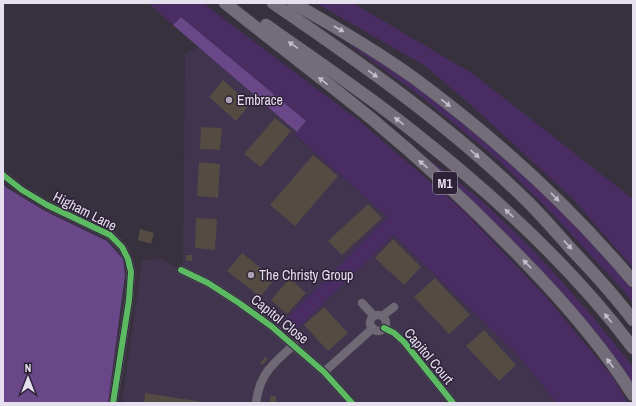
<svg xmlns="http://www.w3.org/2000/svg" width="636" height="406" viewBox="0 0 636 406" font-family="'Archivo Narrow',sans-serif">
  <rect width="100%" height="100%" fill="#37313e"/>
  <path fill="#41344e" d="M199,47L297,132L295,136L389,217L285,320L296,330L394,235L516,353L557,403H122L142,260L162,259L181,270L183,264L185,54Z"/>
  <g fill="#492d62">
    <path d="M148,3H203L357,119L463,210L547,298L612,376L628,403H557L516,353L394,235L296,330L285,320L388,217L295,135L306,121L181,17L173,25Z"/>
    <path d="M316,3H353L473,74L633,199V268L573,199L470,104L425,66Z"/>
    <path d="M351,42C377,60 406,77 431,97C505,153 574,217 633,290V303L623,290L546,207L495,157L418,94L350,45Z"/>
    <path d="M383,123L480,199L528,245L557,276L593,317L633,367V391L587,325Z"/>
  </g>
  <g fill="#694788">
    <path d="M181,17L306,121L297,132L173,25Z"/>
    <path d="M3,184L7,188L45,211L107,241L123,259L125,275L108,403H3Z"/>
  </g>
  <g fill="#544b43">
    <path d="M223,80L250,104L236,121L209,97Z"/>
    <path d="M275,118L291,131L261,167L244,154Z"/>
    <path d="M201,127L222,128L220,150L200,149Z"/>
    <path d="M313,155L338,176L295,226L270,205Z"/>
    <path d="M199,162L220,164L218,198L197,196Z"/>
    <path d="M368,204L382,218L342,255L328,241Z"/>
    <path d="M196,218L217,219L215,250L195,248Z"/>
    <path d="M140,229L154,233L151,244L138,240Z"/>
    <path d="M393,239L421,267L404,285L375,258Z"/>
    <path d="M242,253L275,279L260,297L227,271Z"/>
    <rect x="186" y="255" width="6" height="6"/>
    <path d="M290,278L306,293L287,314L271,300Z"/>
    <path d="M435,278L470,315L449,334L414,297Z"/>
    <path d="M324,307L348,333L328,351L304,325Z"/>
    <path d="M484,330L516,365L499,381L466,346Z"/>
    <path d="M265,357L268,359L262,365L260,363Z"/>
    <path d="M440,365L443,368L439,371L436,368Z"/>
    <path d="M145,393L203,402V403H144Z"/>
    <rect x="270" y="396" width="6" height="6"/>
  </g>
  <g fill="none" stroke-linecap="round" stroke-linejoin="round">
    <defs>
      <g id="minor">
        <path d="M3,175L22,190L47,205L110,235L122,247L128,259L131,272L129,300L113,403"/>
        <path d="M181,270L208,283L239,303L271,326L324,372L352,403"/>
        <path d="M362,303L374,316"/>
        <circle cx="378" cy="323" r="8"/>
        <path d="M382,316L394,307"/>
        <path d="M384,328L394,333L404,342L453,403"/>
        <path d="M324,372L373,328"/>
        <path d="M256,403C259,375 273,363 294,345"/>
      </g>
      <g id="highway">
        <path d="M225,3C274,42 324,80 372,119C425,163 475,210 522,259C562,300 603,347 633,395"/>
        <path d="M273,3C362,64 451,126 528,202C543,217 557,233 571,249C593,272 614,295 633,320"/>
        <path d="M293,3C334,26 375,50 414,78C494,137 569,205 633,281"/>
        <path d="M266,25C318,62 371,97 420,137C498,199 573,268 633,348"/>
      </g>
    </defs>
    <use href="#minor" stroke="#534e59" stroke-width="9"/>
    <use href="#highway" stroke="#534e59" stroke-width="13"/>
    <use href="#minor" stroke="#6e6974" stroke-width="8"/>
    <use href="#highway" stroke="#736d7a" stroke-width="12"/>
    <defs>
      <g id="cycleway">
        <path d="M3,175L22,190L47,205L110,235L122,247L128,259L131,272L129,300L113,403"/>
        <path d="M181,270L208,283L239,303L271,326L324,372L352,403"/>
        <path d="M384,328L394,333L404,342L453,403"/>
      </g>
    </defs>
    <use href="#cycleway" stroke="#2d2238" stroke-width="8"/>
    <use href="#cycleway" stroke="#5cba63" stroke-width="6"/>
  </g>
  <defs><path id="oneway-solid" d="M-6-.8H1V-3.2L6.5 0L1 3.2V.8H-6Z"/></defs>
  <g fill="#c4bdcb">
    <use href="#oneway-solid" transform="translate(339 29) rotate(30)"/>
    <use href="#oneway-solid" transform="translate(293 45) rotate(-145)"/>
    <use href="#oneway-solid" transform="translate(373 74) rotate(36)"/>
    <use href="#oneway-solid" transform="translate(323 81) rotate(-142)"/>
    <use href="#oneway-solid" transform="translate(446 103) rotate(38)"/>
    <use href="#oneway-solid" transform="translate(399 121) rotate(-143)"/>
    <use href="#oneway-solid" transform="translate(475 154) rotate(42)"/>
    <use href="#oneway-solid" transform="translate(423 164) rotate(-139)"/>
    <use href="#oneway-solid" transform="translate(555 197) rotate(46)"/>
    <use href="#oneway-solid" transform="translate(509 213) rotate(-136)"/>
    <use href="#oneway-solid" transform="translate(568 245) rotate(47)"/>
    <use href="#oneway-solid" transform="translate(527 264) rotate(-134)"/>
    <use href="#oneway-solid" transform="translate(608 318) rotate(-130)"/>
    <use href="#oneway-solid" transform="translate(610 363) rotate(-126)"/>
  </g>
  <g fill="#a9a2b0" stroke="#2d2238" stroke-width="1.5">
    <circle cx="229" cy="100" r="4"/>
    <circle cx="251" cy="275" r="4"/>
  </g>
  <g text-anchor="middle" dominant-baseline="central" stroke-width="3" stroke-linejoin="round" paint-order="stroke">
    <rect fill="#2d2238" stroke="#aea6b7" stroke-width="1" x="433" y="172" width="24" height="22" rx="3"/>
    <g font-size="13" font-weight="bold" fill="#e6dfee">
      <text x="445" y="183">M1</text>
    </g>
    <g font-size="14" fill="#e6dfee" stroke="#2d2238" text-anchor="start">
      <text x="237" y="100">Embrace</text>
      <text x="259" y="275">The Christy Group</text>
    </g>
    <g font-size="14" fill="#e6dfee" stroke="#2d2238">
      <text transform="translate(85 211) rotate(27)">Higham Lane</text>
      <text transform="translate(280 319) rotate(39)">Capitol Close</text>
      <text transform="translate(429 356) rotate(50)">Capitol Court</text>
    </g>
  </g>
  <rect width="636" height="406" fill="none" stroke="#e6dfee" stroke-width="8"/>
  <g transform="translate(28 378)" stroke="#2d2238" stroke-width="3" paint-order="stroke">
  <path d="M0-3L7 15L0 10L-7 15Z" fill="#e6dfee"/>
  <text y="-6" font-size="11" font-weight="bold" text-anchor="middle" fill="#e6dfee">N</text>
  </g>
</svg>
